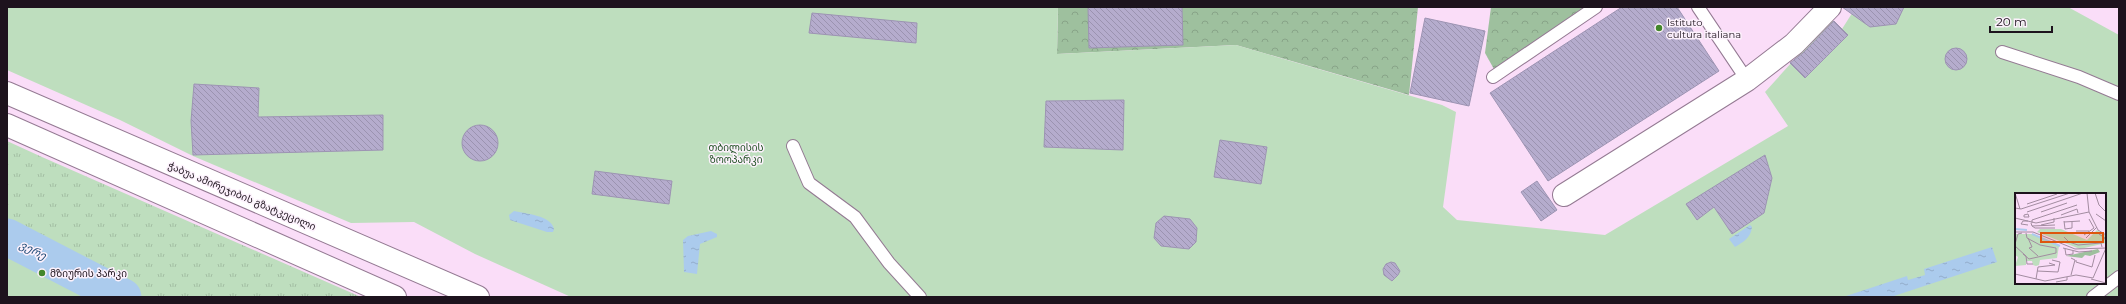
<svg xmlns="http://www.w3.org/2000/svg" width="2126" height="304" viewBox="0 0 2126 304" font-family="Montserrat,'Noto Sans Georgian',sans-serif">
  <defs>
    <pattern id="grass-tufts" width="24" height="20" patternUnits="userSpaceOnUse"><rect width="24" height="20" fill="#bedebe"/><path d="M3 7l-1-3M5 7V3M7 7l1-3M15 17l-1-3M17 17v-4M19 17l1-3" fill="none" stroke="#a3bea3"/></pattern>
    <pattern id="forest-crowns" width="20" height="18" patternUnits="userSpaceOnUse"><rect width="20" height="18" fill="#9ec09e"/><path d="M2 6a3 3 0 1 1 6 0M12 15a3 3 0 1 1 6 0" fill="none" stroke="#88a488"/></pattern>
    <pattern id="water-ripples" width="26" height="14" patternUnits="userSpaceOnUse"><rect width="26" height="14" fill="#abcbed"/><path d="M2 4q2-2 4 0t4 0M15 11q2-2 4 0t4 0" fill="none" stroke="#93adcb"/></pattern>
    <pattern id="building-back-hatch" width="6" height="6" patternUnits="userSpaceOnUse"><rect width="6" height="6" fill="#b5accd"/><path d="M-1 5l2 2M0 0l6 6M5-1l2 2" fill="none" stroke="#9b93b0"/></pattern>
  </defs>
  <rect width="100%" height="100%" fill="#faddf8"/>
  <path fill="url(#grass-tufts)" d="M7,141L42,157L361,297H123L7,237Z"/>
  <g fill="url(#forest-crowns)">
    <path d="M1058,7H1418L1409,95L1236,45L1057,54Z"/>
    <path d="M1491,7H1591L1495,71L1485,53Z"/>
  </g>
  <g fill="#bedebe" fill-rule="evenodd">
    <path d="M7,7H1058L1057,54L1236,45L1442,105L1456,112L1443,207L1457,220L1605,235L1788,126L1765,92L1831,19L1842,29L1856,7H2068L2119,35V297H571L475,254L414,222L351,223L193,156L120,120L7,70ZM2016,194H2105V283H2016Z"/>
    <path d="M7,237L123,297H7Z"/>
  </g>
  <g fill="url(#water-ripples)">
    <path d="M514,211C526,214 551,215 554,229L553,232H547L510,220L509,215Z"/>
    <path d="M1750,225L1752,227C1751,238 1743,242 1735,247L1729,239Z"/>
    <path d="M711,231L717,234V237L700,244L697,274L684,272L683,240L688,236Z"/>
    <path d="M1992,247L1997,262L1891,297H1843L1907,276L1908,280L1925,275L1924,269Z"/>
  </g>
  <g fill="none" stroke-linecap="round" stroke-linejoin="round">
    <path stroke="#abcbed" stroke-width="37" d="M7,237L123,297"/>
  </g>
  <g fill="url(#building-back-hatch)" stroke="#9d94b3">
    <path d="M1088,7H1182L1183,45L1089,48Z"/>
    <path d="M1622,7H1677L1719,71L1548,181L1490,93Z"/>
    <path d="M1842,7H1904L1896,24L1870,27Z"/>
    <path d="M812,13L917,23L916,43L809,33Z"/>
    <path d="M1425,18L1485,31L1469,106L1410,93Z"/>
    <path d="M1834,21L1848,35L1805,78L1790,63L1803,53Z"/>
    <circle cx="1956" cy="59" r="11"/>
    <path d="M194,84L259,88L258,117L383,115V150L193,155L191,121Z"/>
    <path d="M1124,100L1123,150L1044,147L1046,101Z"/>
    <circle cx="480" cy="143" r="18"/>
    <path d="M1220,140L1267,147L1261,184L1214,177Z"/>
    <path d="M1765,155L1772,178L1764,213L1732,234L1714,207L1697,220L1686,204Z"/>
    <path d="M595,171L672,181L669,204L592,194Z"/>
    <path d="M1537,181L1557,210L1541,221L1521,192Z"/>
    <path d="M1164,216L1190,219L1197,228L1196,242L1189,249L1161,246L1154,238L1156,223Z"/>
    <path d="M1391,262L1395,263L1400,271L1398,275L1392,281L1384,275L1383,269L1386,264Z"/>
  </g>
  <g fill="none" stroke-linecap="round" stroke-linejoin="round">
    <defs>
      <g id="service">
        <path d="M1698,7L1747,80"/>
        <path d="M2002,52L2079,77L2119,94"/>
        <path d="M1493,77L1596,7"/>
        <path d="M793,146L809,183L855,217L889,263L920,297"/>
        <path d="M2093,297L2119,277"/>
      </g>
      <path id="minor" d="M1564,195L1747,80L1794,44L1830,7"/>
      <g id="primary">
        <path d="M7,93L478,297"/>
        <path d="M7,125L395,297"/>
      </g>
    </defs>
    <use href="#service" stroke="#947a93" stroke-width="14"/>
    <use href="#minor" stroke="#947a93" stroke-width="24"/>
    <use href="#primary" stroke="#947a93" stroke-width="24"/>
    <use href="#service" stroke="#fff" stroke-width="12"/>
    <use href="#minor" stroke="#fff" stroke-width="22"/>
    <use href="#primary" stroke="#fff" stroke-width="22"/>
  </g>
  <g fill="#43872c" stroke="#fcf1fc" stroke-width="1.5">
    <circle cx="1659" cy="28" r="4"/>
    <circle cx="42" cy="273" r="4"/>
  </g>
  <g text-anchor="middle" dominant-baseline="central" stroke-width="3" stroke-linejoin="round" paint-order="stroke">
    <g font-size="10" fill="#1d131d" stroke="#fcf1fc" text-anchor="start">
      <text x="1667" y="22">Istituto<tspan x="1667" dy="12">cultura italiana</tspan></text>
      <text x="50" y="273">მზიურის პარკი</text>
    </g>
    <g font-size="10" fill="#225225" stroke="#fcf1fc">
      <text x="736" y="147">თბილისის<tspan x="736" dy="12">ზოოპარკი</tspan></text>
    </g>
    <g font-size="10" fill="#1d131d" stroke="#fcf1fc">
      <text transform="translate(242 196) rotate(23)">ჭაბუა ამირეჯიბის გზატკეცილი</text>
    </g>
    <g font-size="11" font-style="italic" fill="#1c4975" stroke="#fcf1fc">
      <text transform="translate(33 250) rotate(27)">ვერე</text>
    </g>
  </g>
  <g transform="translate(2015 193)">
    <rect width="91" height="91" fill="#faddf8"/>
    <path d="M83,56L85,59L75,63L70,62L67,65L51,63Z" fill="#9ec09e"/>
    <path d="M25,36H46L72,47L82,37L91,43V50L65,56L22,39ZM0,41H17L44,53L42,65L25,67L24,72L21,73L18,72L17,68H11V72L0,73L3,64L0,62Z" fill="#bedebe"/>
    <path fill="none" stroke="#abcbed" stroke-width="2" d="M0,36L12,37M17,41L45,53"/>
    <path fill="none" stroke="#a28ca0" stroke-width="1" d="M0,0L5,16M72,0L74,19L83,37L91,42M80,0L84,12L91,19M12,11L42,1M0,15L6,16L55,0M12,19L68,0M26,19L52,10M13,21L14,24H9V22ZM81,21L91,28M46,22L62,16L63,20M0,25L21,30L74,19M13,28H8L6,31L13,32M49,28L50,36L57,35V29M49,29L65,28M16,30L17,33L40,32M17,30V27L62,12M26,32L39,29V25M17,33L20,35H40M61,38H74M0,39H18L60,56L91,55M84,41L90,45L86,50M69,42L79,35L74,26M49,44L54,49L63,52L86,50L87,54M13,45L17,54L14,55L23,63M71,45L82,34M0,51L3,41L7,40M0,53L11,63L12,71H18M48,55L64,59L77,58M50,56L51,62L58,61V58M8,61L14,66L41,60V55L25,52L12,45L11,40M61,67V69L77,74L80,62M22,78L43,79L45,69L37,67M0,81L30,88L61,82L78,85L91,55M56,82L60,67L56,65M21,86L23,74L40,72L34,70M76,86L91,90M41,89L52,87V84"/>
    <path fill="#de560d" fill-opacity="0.15" stroke="#de560d" stroke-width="2" d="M26,40H88V49H26Z"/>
    <rect width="91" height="91" fill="none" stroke="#1d131d" stroke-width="2"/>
  </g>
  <rect width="2126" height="304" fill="none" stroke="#1d131d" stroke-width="16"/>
  <path d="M1990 26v6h62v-6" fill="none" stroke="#1d131d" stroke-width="2"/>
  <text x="1996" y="26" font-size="12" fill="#1d131d" stroke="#fcf1fc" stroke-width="3" paint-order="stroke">20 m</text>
</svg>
